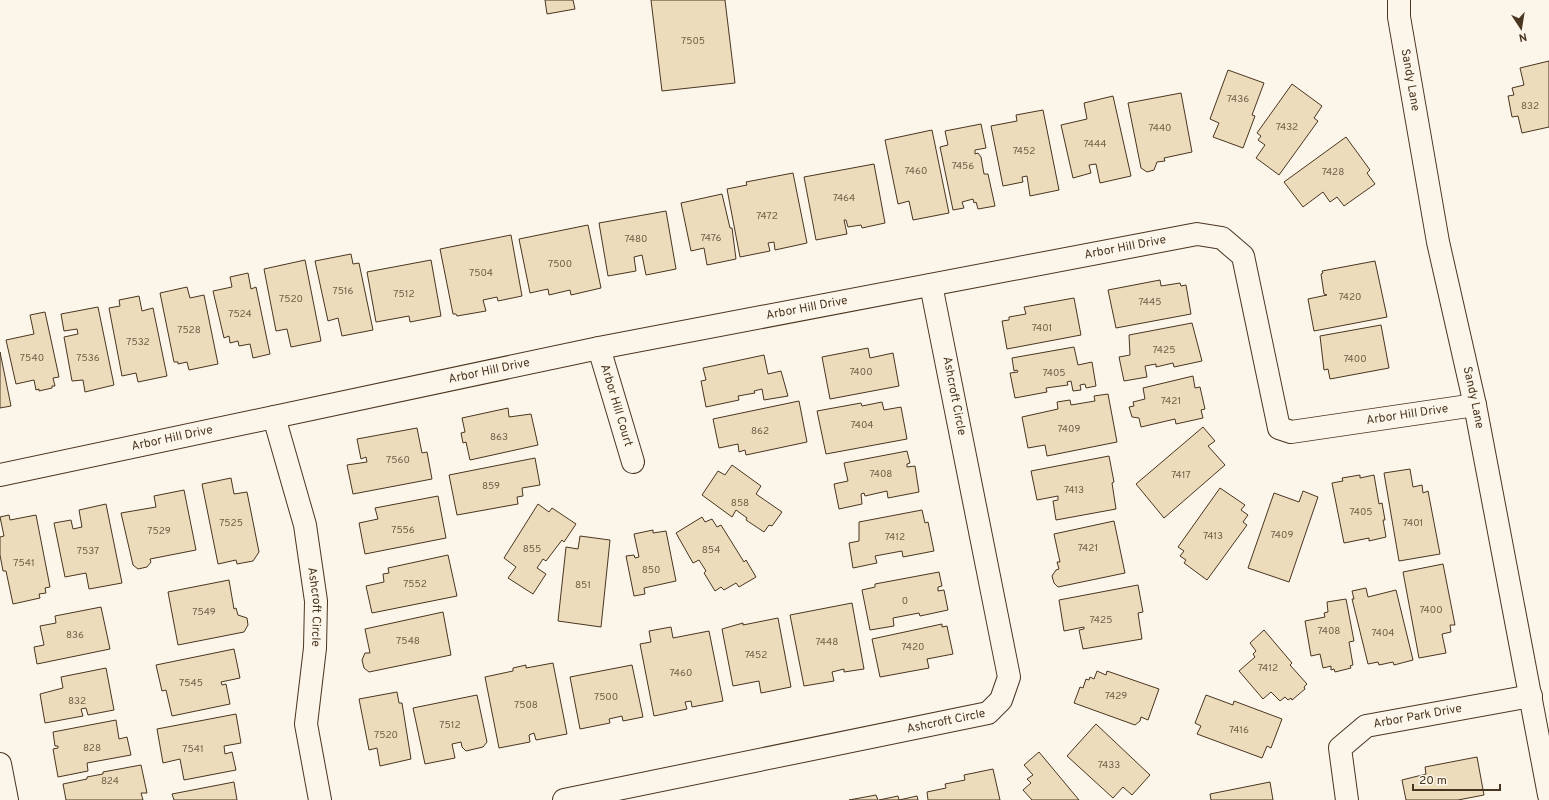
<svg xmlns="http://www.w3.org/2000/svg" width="1549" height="800" viewBox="0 0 1549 800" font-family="Overpass,sans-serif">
  <rect width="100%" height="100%" fill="#fbf6e9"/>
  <g fill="#ecdcbc" stroke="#4a3520">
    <path d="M545,0H573L575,9L547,14Z"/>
    <path d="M651,0H725L735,83L662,91Z"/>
    <path d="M1549,61V127L1522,133L1518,116L1512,117L1508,96L1514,95L1512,88L1524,85L1520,68Z"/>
    <path d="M1228,70L1264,83L1252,115L1255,116L1243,148L1213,137L1219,123L1210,119Z"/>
    <path d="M1292,84L1322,106L1314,118L1318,121L1279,175L1256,158L1265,145L1258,140L1261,136L1257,133Z"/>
    <path d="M1181,93L1192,152L1164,158L1165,161L1157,162L1154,170L1147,172L1141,168L1128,103Z"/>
    <path d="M1113,96L1131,176L1100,183L1096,164L1089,165L1091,173L1073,178L1061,125L1087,119L1084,103Z"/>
    <path d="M1043,110L1059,190L1030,196L1027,176L1022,177L1023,182L1003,186L991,126L1017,121L1016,115Z"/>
    <path d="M981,124L986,148L975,150V154L978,153L981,157L984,174H988L995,206L978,209L976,202L974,203L973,199L962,202L964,208L953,210L940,147L948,145L945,131Z"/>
    <path d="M932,130L949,213L913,220L909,201L898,204L885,140Z"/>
    <path d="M1346,137L1370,170L1367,173L1375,184L1344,206L1337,197L1330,202L1323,192L1303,207L1284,182Z"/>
    <path d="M874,164L885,223L862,228L861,225L848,227L846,220H844L847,234L816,240L804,177Z"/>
    <path d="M793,173L807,243L775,250L774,242L768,243L770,251L740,257L727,189L747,185L746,182Z"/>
    <path d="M722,194L730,228H732L736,259L707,265L704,248L691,251L681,203Z"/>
    <path d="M666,211L676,269L646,275L642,255L634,257L636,271L608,276L599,223Z"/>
    <path d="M588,225L601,288L571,295L570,290L549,295L548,289L530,293L519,239Z"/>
    <path d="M511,235L522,296L498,301L497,297L483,300L486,311L457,316L456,314H453L440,249Z"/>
    <path d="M351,254L353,264L359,263L373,330L342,336L338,318L328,321L315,261Z"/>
    <path d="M305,260L321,341L291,347L287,329L276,331L264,269Z"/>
    <path d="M431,260L441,316L410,322L409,316L376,322L367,272Z"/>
    <path d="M1375,261L1387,317L1314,331L1308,299L1327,295L1324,294L1321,274L1323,273L1322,271Z"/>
    <path d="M248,273L251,289L256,287L270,354L253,358L250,344L239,346L238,341L230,343L229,336L224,338L213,291L232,287L230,277Z"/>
    <path d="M1160,280L1161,286L1180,283L1181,286L1186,285L1191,314L1116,328L1108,290Z"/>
    <path d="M187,287L190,298L204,295L218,364L189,370L187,362L178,364V362H174L160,293Z"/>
    <path d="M139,296L142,311L153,308L167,376L138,382L136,373L122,376L109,308L120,306L119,300Z"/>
    <path d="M1074,298L1081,335L1007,349L1002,321L1009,320V317L1026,314L1024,307Z"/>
    <path d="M98,307L114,385L85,392L83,380L72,381L64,337L78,334L77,329L64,331L61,314Z"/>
    <path d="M45,312L59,377L53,378L55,386H52V388L39,391V389L36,390L34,380L16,384L6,340L34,334L30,315Z"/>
    <path d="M1192,323L1202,361L1174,367L1173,363L1156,367V364L1145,366L1147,377L1124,381L1119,357L1130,355L1129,335Z"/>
    <path d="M1381,325L1389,368L1330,379L1328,369L1324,370L1320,336Z"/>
    <path d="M1074,347L1078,365L1092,362L1096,386L1086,388L1085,384L1080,385L1081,390L1073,391L1071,381L1067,382L1068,385L1046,388L1047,392L1015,398L1010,373L1018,372L1017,370L1014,371L1012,358Z"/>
    <path d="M868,348L870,358L893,353L899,386L830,399L822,357Z"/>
    <path d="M0,352L11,406L0,408Z"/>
    <path d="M764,355L768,374L781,371L788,396L764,400L762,389L754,391L755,393L738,396L739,400L706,407L701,381L706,380L703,368Z"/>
    <path d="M1193,376L1195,388L1200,387L1205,409L1201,410L1203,418L1176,424L1175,419L1141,427L1139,418L1132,417L1129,407L1134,406L1133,402L1145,399L1143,388Z"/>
    <path d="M1108,394L1117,442L1047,456L1045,445L1028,448L1022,417L1058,409L1057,402L1070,400L1071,405L1095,401L1094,396Z"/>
    <path d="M799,401L807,442L746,455L745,450L739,452L738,444L719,448L713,419Z"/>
    <path d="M882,402L884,410L901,407L907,439L826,454L817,411L861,403L862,406Z"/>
    <path d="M508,408L509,417L531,414L538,445L470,460L466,442L463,443L461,433L465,432L462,418Z"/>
    <path d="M1203,427L1215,441L1208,446L1225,465L1164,518L1136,484Z"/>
    <path d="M417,428L422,453L427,452L432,479L353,494L347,465L367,462L366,457L361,459L357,439Z"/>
    <path d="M907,451L910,463L907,464V467L915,466L919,492L888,498L887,491L865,496L864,493L861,494L862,504L839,509L834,484L848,481L844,463Z"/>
    <path d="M1109,456L1114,482L1112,483L1116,509L1056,520L1053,501L1058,500V496L1037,500L1031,471Z"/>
    <path d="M535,458L540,485L522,488L523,496L517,497L518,504L457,515L449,475Z"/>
    <path d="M732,465L761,486L756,494L782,512L772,526L769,525L764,532L746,520L747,518L736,510L732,517L702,495L718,471L725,475Z"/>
    <path d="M1410,469L1413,487L1422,485L1423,493L1428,491L1440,554L1399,561L1384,473Z"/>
    <path d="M1360,475V478L1374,475L1379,504L1382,503L1385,520H1383L1386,537L1369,541V538L1344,543L1332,483L1343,481L1342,478Z"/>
    <path d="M231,478L234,494L247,492L259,552L253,561L237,564L236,560L218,564L202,484Z"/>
    <path d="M1220,488L1245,505L1241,510L1248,515L1243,522L1247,525L1207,580L1184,563L1186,560L1180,556L1184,551L1178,547Z"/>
    <path d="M184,490L196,550L150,559L151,562L147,567L138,569L133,565L121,513L156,507L154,496Z"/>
    <path d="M1303,491L1318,497L1289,582L1248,568L1274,493L1299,502Z"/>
    <path d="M438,496L446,538L365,554L359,523L378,519L375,508Z"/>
    <path d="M106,504L122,583L89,589L86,573L65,577L54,523L71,520L73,529L82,527L79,510Z"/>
    <path d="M538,504L549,512L552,508L576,524L564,542L562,540L546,561L543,559L537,568L546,574L533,594L508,578L516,567L504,558Z"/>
    <path d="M922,510L925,523L928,522L934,551L903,557L902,551L875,556L877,563L853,568L849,543L859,541V522Z"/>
    <path d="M9,515L10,520L36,515L50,587L45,588L46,593L39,594L40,598L13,604L6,571H3L0,555V537L4,536L0,517Z"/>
    <path d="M702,517L705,522L712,519L717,527L721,525L744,562L746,560L756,577L739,587L736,583L724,590L721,587L715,591L704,573L706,571L699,560L693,563L676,533Z"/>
    <path d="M1114,521L1125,573L1058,587L1054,583L1052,576L1056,570L1059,569L1057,562H1060L1054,534Z"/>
    <path d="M653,530V533L666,531L676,581L644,588L645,594L634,596L626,556L634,555L635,558L639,557L634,534Z"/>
    <path d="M580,536L610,540L601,627L558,621L566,547L578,549Z"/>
    <path d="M448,555L457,596L372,613L366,586L384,582L383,574L389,573L388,568Z"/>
    <path d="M1443,564L1455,625H1450L1451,632L1442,634L1446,653L1419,658L1403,572Z"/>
    <path d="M939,572L942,586L938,587V591L944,590L948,610L920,616L919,613L893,618L894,626L870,630L862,590L875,587V584Z"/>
    <path d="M229,580L234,609L236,608L238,615L247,618L248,625L244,632L178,645L168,592Z"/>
    <path d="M1138,585L1143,612L1138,613L1142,639L1083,649L1079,630L1084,629V627L1064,631L1059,600Z"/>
    <path d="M1366,588L1368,597L1396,590L1413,660L1394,665L1393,662L1379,665L1378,662L1368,664L1352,599H1354L1352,591Z"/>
    <path d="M1346,599L1354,641L1349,642L1353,665L1350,666L1351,668L1335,672L1334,669L1331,670V666L1323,668L1320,654L1311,656L1305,621L1325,617L1324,613L1328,612L1327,602Z"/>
    <path d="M852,603L864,669L844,672V669L832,672L834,681L804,686L790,615Z"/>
    <path d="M101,607L110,649L37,664L34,647L44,645L40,626L56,623L55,616Z"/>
    <path d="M443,612L451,655L369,672L364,668L362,660L365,653H370L365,629Z"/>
    <path d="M778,618L791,687L761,693L759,681L733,686L722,629L743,623V625Z"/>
    <path d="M942,624V627L947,626L953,654L927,659L929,668L880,677L872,639Z"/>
    <path d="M671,627L673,638L709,631L723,701L692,707L691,701L685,702L687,709L654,716L640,644L651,642L649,631Z"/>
    <path d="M1264,630L1292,663L1290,665L1307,684L1304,687L1305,689L1292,700L1291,698L1288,700L1285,697L1280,701L1271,692L1263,699L1239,671L1255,657L1253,654L1256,651L1250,643Z"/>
    <path d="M234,649L240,678L221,682L222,685L226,684L230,704L172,716L166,690L162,691L156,665Z"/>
    <path d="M553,663L567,734L536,740L534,733L529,735L530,742L499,748L485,677L513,671V668L526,665V668Z"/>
    <path d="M632,665L643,717L623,721L622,716L609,719L610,723L580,729L570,677Z"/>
    <path d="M106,668L114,710L88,715L86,708L81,709L83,716L45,723L40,694L63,688L61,677Z"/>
    <path d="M1097,671L1106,675L1107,671L1159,689L1148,720L1141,717L1140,721L1135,725L1074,703L1080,687L1083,688L1086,679L1089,680L1090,677L1094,679Z"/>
    <path d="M397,692L399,703H402L411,759L380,766L377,748L369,750L359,699Z"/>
    <path d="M477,695L487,742L483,747L466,751L462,747L461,742L452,744L455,758L425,764L413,708Z"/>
    <path d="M1206,695L1233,705L1234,701L1282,719L1271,748L1267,746L1262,758L1197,734L1201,726L1195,723Z"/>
    <path d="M236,714L241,743L224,746L225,754L232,752L236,770L184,780L180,759L163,763L157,729Z"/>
    <path d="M116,720L119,739L127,737L131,755L87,763L88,771L58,777L53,749L58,748V746H55L53,732Z"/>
    <path d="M1096,724L1150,775L1132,795L1123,787L1113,798L1067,756Z"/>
    <path d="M1039,752L1079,800H1032L1023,790L1031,783L1027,779L1033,775L1024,765Z"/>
    <path d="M1477,757L1484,795L1458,800H1406L1402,780L1426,774L1425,767Z"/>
    <path d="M141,765L147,793H141L143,800H66L63,784L87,779V777L103,774V772Z"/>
    <path d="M993,769L1000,800H928L927,792L946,788L945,784L965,780L964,775Z"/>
    <path d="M234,782L237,800H174L172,794Z"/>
    <path d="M1270,782L1273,800H1211L1210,794Z"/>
    <path d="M876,795L878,800H849Z"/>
    <path d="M898,796L899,800L917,796L918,800H879Z"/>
  </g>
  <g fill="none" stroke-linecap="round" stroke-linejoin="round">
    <defs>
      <g id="minor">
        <path id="s1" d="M599,348L633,462"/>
        <path id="s2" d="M274,417L305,525L316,601L315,648L306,724L320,800"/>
        <path id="s3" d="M0,475L599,348L1197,234L1222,238L1243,256L1279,428L1291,432L1475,405"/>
        <path d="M0,764L7,800"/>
        <path id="s4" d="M564,800L988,713L1001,700L1009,677L931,285"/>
        <path id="s5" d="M1347,800L1340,748L1366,726L1531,696"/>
      </g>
      <g id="tertiary">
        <path id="s6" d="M1399,0V17L1438,242L1475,405L1549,795"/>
      </g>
    </defs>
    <use href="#minor" stroke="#4a3520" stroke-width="24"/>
    <use href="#tertiary" stroke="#4a3520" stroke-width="24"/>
    <use href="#minor" stroke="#fbf6e9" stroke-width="22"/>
    <use href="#tertiary" stroke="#fbf6e9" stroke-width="22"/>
  </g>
  <g text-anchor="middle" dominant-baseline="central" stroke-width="3" stroke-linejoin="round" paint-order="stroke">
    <g font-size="10" fill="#725f47">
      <text x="693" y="41">7505</text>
      <text x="1238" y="99">7436</text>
      <text x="1530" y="106">832</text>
      <text x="1287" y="127">7432</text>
      <text x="1160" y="128">7440</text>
      <text x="1095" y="144">7444</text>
      <text x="1024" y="151">7452</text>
      <text x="963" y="166">7456</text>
      <text x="916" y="171">7460</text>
      <text x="1333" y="172">7428</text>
      <text x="844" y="198">7464</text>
      <text x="767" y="216">7472</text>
      <text x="711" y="238">7476</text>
      <text x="636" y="239">7480</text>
      <text x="560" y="264">7500</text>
      <text x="481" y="273">7504</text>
      <text x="343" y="291">7516</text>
      <text x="404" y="294">7512</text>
      <text x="1350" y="297">7420</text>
      <text x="291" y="299">7520</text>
      <text x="1150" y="302">7445</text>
      <text x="240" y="314">7524</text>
      <text x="1042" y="328">7401</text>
      <text x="189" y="330">7528</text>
      <text x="138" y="342">7532</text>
      <text x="1164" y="350">7425</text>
      <text x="32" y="358">7540</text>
      <text x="88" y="358">7536</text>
      <text x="1355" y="359">7400</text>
      <text x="861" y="372">7400</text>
      <text x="1054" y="373">7405</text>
      <text x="1171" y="401">7421</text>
      <text x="862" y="425">7404</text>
      <text x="1069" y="429">7409</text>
      <text x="760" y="431">862</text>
      <text x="499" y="437">863</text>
      <text x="398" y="460">7560</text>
      <text x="881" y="474">7408</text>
      <text x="1181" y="475">7417</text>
      <text x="491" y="486">859</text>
      <text x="1074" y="490">7413</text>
      <text x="740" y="503">858</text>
      <text x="1361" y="512">7405</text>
      <text x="231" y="523">7525</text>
      <text x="1413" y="523">7401</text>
      <text x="403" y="530">7556</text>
      <text x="159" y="531">7529</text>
      <text x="1282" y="535">7409</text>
      <text x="1213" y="536">7413</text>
      <text x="895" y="537">7412</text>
      <text x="1088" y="548">7421</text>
      <text x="532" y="549">855</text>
      <text x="711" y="550">854</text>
      <text x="88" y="551">7537</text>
      <text x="24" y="563">7541</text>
      <text x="651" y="570">850</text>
      <text x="415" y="584">7552</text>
      <text x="583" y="585">851</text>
      <text x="905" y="601">0</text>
      <text x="1431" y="610">7400</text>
      <text x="204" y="612">7549</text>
      <text x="1101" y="620">7425</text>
      <text x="1329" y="631">7408</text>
      <text x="1383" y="633">7404</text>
      <text x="75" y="635">836</text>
      <text x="408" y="641">7548</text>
      <text x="827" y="642">7448</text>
      <text x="913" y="647">7420</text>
      <text x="756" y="655">7452</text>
      <text x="1268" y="668">7412</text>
      <text x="681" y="673">7460</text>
      <text x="191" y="683">7545</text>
      <text x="1116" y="696">7429</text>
      <text x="606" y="697">7500</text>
      <text x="77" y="701">832</text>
      <text x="526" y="705">7508</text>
      <text x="450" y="725">7512</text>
      <text x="1239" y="730">7416</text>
      <text x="386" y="735">7520</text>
      <text x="92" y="748">828</text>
      <text x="193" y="749">7541</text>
      <text x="1109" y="765">7433</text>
      <text x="110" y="781">824</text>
    </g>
    <g font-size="12" fill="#4a3520" stroke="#fbf6e9">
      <text stroke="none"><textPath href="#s6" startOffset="81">Sandy Lane</textPath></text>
      <text stroke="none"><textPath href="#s3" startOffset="1148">Arbor Hill Drive</textPath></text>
      <text stroke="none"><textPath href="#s3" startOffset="824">Arbor Hill Drive</textPath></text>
      <text stroke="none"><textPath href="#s3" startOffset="500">Arbor Hill Drive</textPath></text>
      <text transform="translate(954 396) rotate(79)">Ashcroft Circle</text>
      <text stroke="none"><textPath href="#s6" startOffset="405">Sandy Lane</textPath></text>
      <text stroke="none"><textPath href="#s1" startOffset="60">Arbor Hill Court</textPath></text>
      <text stroke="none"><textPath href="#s3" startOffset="1580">Arbor Hill Drive</textPath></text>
      <text stroke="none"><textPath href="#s3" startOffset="176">Arbor Hill Drive</textPath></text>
      <text stroke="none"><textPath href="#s2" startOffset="195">Ashcroft Circle</textPath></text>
      <text stroke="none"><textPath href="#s5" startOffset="139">Arbor Park Drive</textPath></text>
      <text stroke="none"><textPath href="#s4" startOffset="390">Ashcroft Circle</textPath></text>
    </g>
  </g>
  <g transform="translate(1521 28) rotate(168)" stroke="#fbf6e9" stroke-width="3" paint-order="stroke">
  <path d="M0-3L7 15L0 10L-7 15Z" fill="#4a3520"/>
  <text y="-6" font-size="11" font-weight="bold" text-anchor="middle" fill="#4a3520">N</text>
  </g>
  <path d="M1413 784v6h87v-6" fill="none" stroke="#4a3520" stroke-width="2"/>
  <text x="1419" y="784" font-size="12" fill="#4a3520" stroke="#fbf6e9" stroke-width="3" paint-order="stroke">20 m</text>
</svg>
